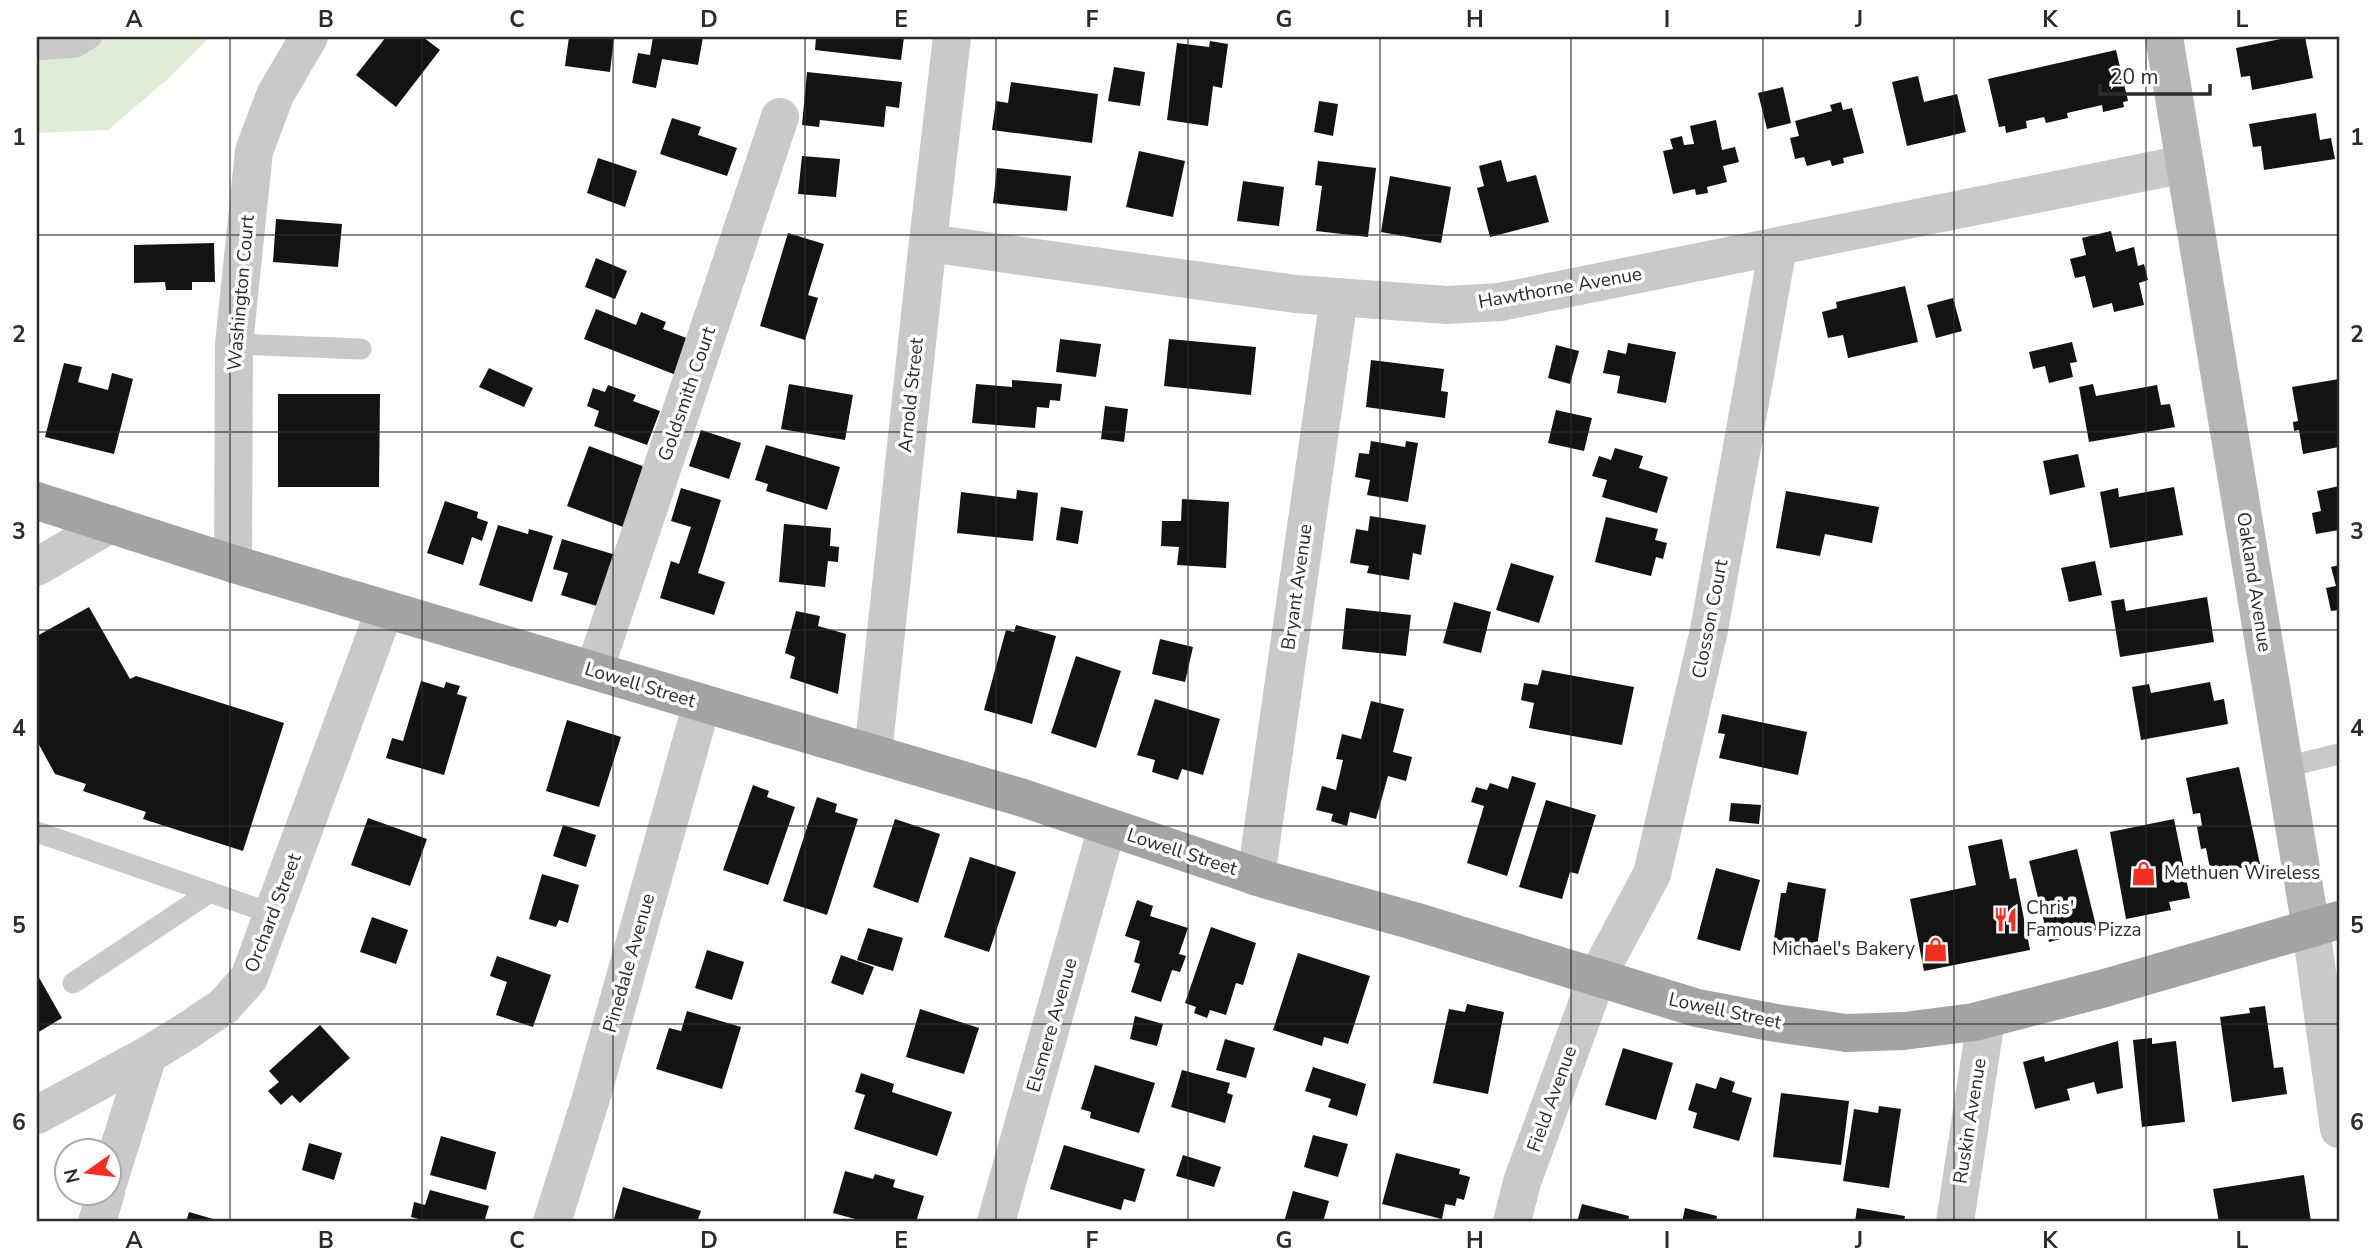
<svg xmlns="http://www.w3.org/2000/svg" width="2376" height="1259" viewBox="0 0 2376 1259" font-family="'Nunito Sans',sans-serif">
  <rect width="100%" height="100%" fill="#fff"/>
  <path fill="#e0ecd8" d="M37,37H210L170,77L108,130L37,133Z"/>
  <g fill="#131313">
    <path d="M386,37H423L440,50L396,107L356,75Z"/>
    <path d="M569,37H614L610,72L565,66Z"/>
    <path d="M653,37H703L698,65L662,59L656,88L632,83L638,53L650,55Z"/>
    <path d="M816,37H904L901,60L815,50Z"/>
    <path d="M2290,37H2305L2313,78L2252,90L2250,76L2241,77L2236,48Z"/>
    <path d="M1210,41L1228,44L1222,88L1213,86L1208,126L1167,120L1177,43L1209,47Z"/>
    <path d="M2116,50L2128,101L2123,102L2124,107L2103,112L2102,105L2067,113L2068,118L2046,123L2044,117L2026,121L2027,128L2006,133L2005,126L1999,127L1988,79Z"/>
    <path d="M1114,67L1145,72L1140,106L1108,101Z"/>
    <path d="M807,72L902,82L899,108L886,106L884,127L820,120L819,127L802,125Z"/>
    <path d="M1918,76L1924,102L1957,94L1966,132L1907,146L1892,82Z"/>
    <path d="M1011,82L1098,94L1092,143L992,130L996,101L1008,103Z"/>
    <path d="M1783,87L1791,123L1767,129L1758,93Z"/>
    <path d="M1319,101L1338,104L1333,136L1314,132Z"/>
    <path d="M1841,102L1843,110L1852,108L1864,153L1843,158L1844,163L1832,166L1830,160L1807,166L1804,157L1795,159L1790,138L1799,136L1795,121L1832,111L1830,105Z"/>
    <path d="M2316,113L2320,140L2331,138L2335,159L2264,170L2261,146L2253,147L2249,124Z"/>
    <path d="M672,118L701,127L698,135L737,148L727,176L660,154Z"/>
    <path d="M1716,120L1722,150L1735,147L1739,162L1723,166L1727,182L1707,187L1708,193L1696,195L1695,189L1673,194L1663,151L1673,149L1670,139L1682,136L1684,145L1694,144L1690,126Z"/>
    <path d="M1139,151L1185,161L1173,217L1126,207Z"/>
    <path d="M802,156L840,159L836,197L798,194Z"/>
    <path d="M598,158L637,171L625,207L587,193Z"/>
    <path d="M1501,160L1507,182L1536,175L1549,222L1490,237L1477,188L1484,186L1479,166Z"/>
    <path d="M1318,161L1376,168L1368,237L1316,231L1322,186L1315,185Z"/>
    <path d="M997,168L1071,176L1067,211L993,203Z"/>
    <path d="M1390,176L1451,187L1441,243L1381,232Z"/>
    <path d="M1243,181L1284,187L1279,226L1237,221Z"/>
    <path d="M276,219L342,224L338,267L273,262Z"/>
    <path d="M2111,231L2116,252L2134,247L2138,266L2144,264L2148,280L2139,283L2144,305L2114,312L2112,303L2093,308L2085,276L2075,278L2070,259L2086,255L2082,238Z"/>
    <path d="M788,233L824,244L808,295L818,298L805,340L760,326Z"/>
    <path d="M214,243L215,282H192V290H166L165,282L134,283V245Z"/>
    <path d="M596,258L627,271L615,299L585,287Z"/>
    <path d="M1905,286L1918,342L1848,358L1843,335L1828,338L1822,312L1837,308L1836,302Z"/>
    <path d="M1953,298L1962,331L1936,338L1927,305Z"/>
    <path d="M596,309L636,325L641,312L666,322L663,329L689,339L676,375L584,339Z"/>
    <path d="M1060,339L1101,344L1096,377L1056,372Z"/>
    <path d="M1169,339L1256,347L1251,395L1164,386Z"/>
    <path d="M2072,342L2077,362L2070,363L2073,377L2049,383L2045,366L2033,369L2029,352Z"/>
    <path d="M1628,343L1676,352L1666,403L1617,393L1620,376L1603,373L1608,350L1626,354Z"/>
    <path d="M1556,345L1579,351L1570,384L1548,378Z"/>
    <path d="M1371,360L1444,369L1441,391L1448,392L1445,418L1366,407Z"/>
    <path d="M64,363L82,367L78,382L108,390L112,373L133,379L114,454L45,437Z"/>
    <path d="M489,368L533,388L524,407L479,387Z"/>
    <path d="M2339,379V447L2303,454L2299,430L2294,431L2293,422L2298,421L2292,387Z"/>
    <path d="M1012,380L1062,384L1060,401L1050,400L1049,408L1037,407L1035,428L972,423L976,384L1012,387Z"/>
    <path d="M789,384L853,395L845,440L781,429Z"/>
    <path d="M2093,384L2096,396L2157,385L2161,405L2170,404L2175,427L2089,442L2079,387Z"/>
    <path d="M608,385L636,395L633,401L660,411L647,445L594,426L599,411L587,406L593,388L605,392Z"/>
    <path d="M278,394H380L379,487H278Z"/>
    <path d="M1105,406L1128,409L1124,442L1101,439Z"/>
    <path d="M1556,410L1592,418L1584,451L1548,443Z"/>
    <path d="M701,430L741,443L729,479L689,466Z"/>
    <path d="M1371,441L1405,447L1406,441L1418,443L1408,502L1367,495L1370,480L1355,477L1359,453L1369,454Z"/>
    <path d="M766,445L840,467L827,510L766,491L768,484L755,480Z"/>
    <path d="M589,446L645,467L623,527L567,506Z"/>
    <path d="M1615,448L1643,456L1639,468L1668,477L1657,513L1602,497L1607,480L1592,476L1599,456L1611,460Z"/>
    <path d="M2078,454L2085,487L2050,495L2043,461Z"/>
    <path d="M2339,486V530L2316,534L2312,513L2321,511L2317,491Z"/>
    <path d="M2174,487L2183,535L2110,548L2100,492L2118,488L2119,497Z"/>
    <path d="M681,488L721,500L698,573L725,582L714,615L660,598L671,561L679,564L691,527L671,521Z"/>
    <path d="M1017,490L1038,493L1033,541L957,533L961,492L1016,499Z"/>
    <path d="M1786,491L1879,507L1872,543L1825,534L1820,556L1776,548Z"/>
    <path d="M1182,499L1229,502L1226,568L1177,565L1179,547L1161,546L1162,521H1181Z"/>
    <path d="M445,501L478,512L477,518L488,522L482,541L472,537L463,565L427,553Z"/>
    <path d="M1061,507L1083,511L1078,544L1056,540Z"/>
    <path d="M1370,516L1426,525L1421,555L1413,553L1409,580L1367,573L1369,566L1350,563L1356,529L1368,531Z"/>
    <path d="M1606,517L1658,529L1655,540L1667,543L1663,559L1656,557L1651,576L1595,562Z"/>
    <path d="M784,524L831,528L830,546L839,547L838,562L828,561L825,587L779,582Z"/>
    <path d="M498,525L528,534L529,529L553,536L532,602L479,585Z"/>
    <path d="M562,539L616,555L600,607L561,595L568,573L553,569Z"/>
    <path d="M2095,561L2102,595L2069,602L2061,568Z"/>
    <path d="M1511,563L1554,576L1539,623L1496,610Z"/>
    <path d="M2339,565V610L2331,611L2326,588L2336,586L2331,567Z"/>
    <path d="M2207,597L2214,642L2120,657L2111,601L2124,599L2126,611Z"/>
    <path d="M1454,602L1491,612L1481,653L1443,643Z"/>
    <path d="M89,607L130,679L136,676L284,723L243,851L143,819L146,812L83,791L86,784L55,774L37,741V636Z"/>
    <path d="M1346,608L1411,615L1406,656L1342,649Z"/>
    <path d="M796,611L820,616L818,626L846,634L838,694L790,678L795,657L785,653Z"/>
    <path d="M1016,625L1056,636L1032,724L984,710L1006,630L1014,632Z"/>
    <path d="M1160,639L1193,647L1185,682L1152,674Z"/>
    <path d="M1076,656L1121,671L1096,748L1051,733Z"/>
    <path d="M1542,670L1634,687L1622,745L1529,728L1534,703L1521,700L1524,683L1538,685Z"/>
    <path d="M421,681L444,688L446,682L460,686L457,694L467,697L444,775L386,758L392,738L403,741Z"/>
    <path d="M2210,682L2214,701L2224,699L2228,724L2141,740L2132,687L2149,684L2151,693Z"/>
    <path d="M1155,699L1220,719L1203,775L1182,769L1178,780L1152,772L1155,760L1137,755Z"/>
    <path d="M1371,701L1404,709L1393,752L1412,757L1406,781L1388,776L1376,819L1350,812L1347,826L1331,821L1333,814L1316,810L1322,786L1336,790L1343,760L1336,759L1342,734L1361,739Z"/>
    <path d="M1722,714L1807,732L1798,775L1719,758L1725,734L1718,733Z"/>
    <path d="M567,720L621,737L599,807L546,791Z"/>
    <path d="M2239,767L2260,864L2211,874L2206,848L2201,849L2197,827L2202,826L2200,813L2193,814L2186,778Z"/>
    <path d="M1512,776L1536,783L1507,876L1467,863L1484,806L1471,802L1476,787L1487,790L1490,783L1508,789Z"/>
    <path d="M753,785L769,791L767,797L795,807L768,885L723,870Z"/>
    <path d="M817,797L837,804L835,812L858,819L827,915L783,901Z"/>
    <path d="M1546,800L1596,815L1578,874L1570,872L1562,899L1519,887Z"/>
    <path d="M1731,803L1761,805L1759,824L1729,821Z"/>
    <path d="M368,818L427,839L410,886L351,865Z"/>
    <path d="M895,819L940,834L918,903L873,887Z"/>
    <path d="M2174,819L2190,898L2169,902L2171,910L2126,919L2110,832Z"/>
    <path d="M563,825L596,835L586,867L553,856Z"/>
    <path d="M2002,839L2010,879L2016,878L2030,950L1924,971L1910,899L1976,885L1968,846Z"/>
    <path d="M2077,849L2097,930L2049,942L2029,861Z"/>
    <path d="M970,857L1016,872L989,952L944,937Z"/>
    <path d="M1716,868L1760,880L1740,951L1697,939Z"/>
    <path d="M542,874L579,885L568,923L559,920L556,927L529,919Z"/>
    <path d="M1788,882L1826,889L1817,946L1774,939L1781,893H1786Z"/>
    <path d="M1137,900L1153,906L1150,916L1188,928L1179,954L1186,956L1180,972L1172,970L1161,1002L1131,992L1140,964L1134,962L1140,941L1125,936Z"/>
    <path d="M372,917L408,930L396,964L360,952Z"/>
    <path d="M1211,927L1256,943L1243,985L1236,983L1226,1015L1210,1010L1207,1018L1194,1013L1196,1007L1185,1003Z"/>
    <path d="M868,928L903,938L893,971L857,960Z"/>
    <path d="M707,950L744,962L732,1000L695,988Z"/>
    <path d="M1298,953L1370,976L1348,1044L1324,1037L1322,1046L1273,1030Z"/>
    <path d="M841,955L874,967L863,995L831,983Z"/>
    <path d="M497,956L551,975L533,1027L496,1015L507,982L490,976Z"/>
    <path d="M37,974L62,1018L37,1033Z"/>
    <path d="M1467,1004L1504,1012L1488,1094L1433,1083L1449,1009L1465,1012Z"/>
    <path d="M2265,1006L2274,1068L2283,1067L2287,1094L2232,1102L2220,1017L2250,1013L2249,1008Z"/>
    <path d="M920,1009L979,1028L964,1074L906,1057Z"/>
    <path d="M687,1011L741,1027L722,1089L656,1069L669,1028L681,1031Z"/>
    <path d="M1135,1016L1163,1024L1157,1046L1130,1039Z"/>
    <path d="M320,1025L350,1058L300,1103L292,1095L281,1105L268,1091L279,1082L269,1071Z"/>
    <path d="M2152,1038V1044L2176,1041L2185,1122L2142,1127L2133,1040Z"/>
    <path d="M1225,1039L1255,1048L1246,1078L1216,1070Z"/>
    <path d="M2118,1041L2123,1088L2097,1094L2094,1082L2067,1089L2070,1100L2035,1109L2023,1062L2044,1056L2045,1062Z"/>
    <path d="M1623,1048L1673,1063L1656,1120L1605,1105Z"/>
    <path d="M1095,1065L1155,1083L1139,1133L1090,1118L1091,1112L1081,1109Z"/>
    <path d="M1313,1067L1366,1084L1357,1116L1328,1107L1331,1099L1305,1091Z"/>
    <path d="M1182,1070L1230,1083L1227,1093L1233,1095L1225,1123L1171,1107Z"/>
    <path d="M861,1073L894,1084L892,1092L952,1112L937,1156L854,1129L865,1095L855,1092Z"/>
    <path d="M1720,1077L1735,1082L1732,1092L1752,1098L1739,1141L1693,1128L1697,1113L1688,1110L1696,1083L1716,1089Z"/>
    <path d="M1781,1093L1849,1101L1841,1165L1773,1157Z"/>
    <path d="M1879,1106L1901,1109L1889,1188L1843,1181L1854,1109L1878,1113Z"/>
    <path d="M1313,1135L1348,1144L1338,1177L1304,1167Z"/>
    <path d="M441,1136L496,1152L486,1190L430,1175Z"/>
    <path d="M309,1143L342,1153L334,1180L302,1170Z"/>
    <path d="M1064,1145L1145,1169L1135,1202L1124,1199L1121,1210L1050,1189Z"/>
    <path d="M1396,1153L1460,1169L1459,1174L1470,1177L1464,1200L1457,1198L1455,1206L1445,1204L1442,1219L1382,1204Z"/>
    <path d="M1183,1155L1221,1167L1214,1187L1176,1176Z"/>
    <path d="M845,1171L873,1179L875,1174L895,1180L893,1187L924,1196L916,1222H866L833,1213Z"/>
    <path d="M2304,1175L2311,1222H2219L2213,1189Z"/>
    <path d="M623,1187L701,1211L697,1222H613Z"/>
    <path d="M430,1190L489,1206L484,1222H430L411,1217L414,1202L425,1205Z"/>
    <path d="M1293,1191L1329,1201L1323,1222H1284Z"/>
    <path d="M1582,1204L1629,1216L1628,1222H1577Z"/>
    <path d="M1685,1208L1717,1216L1716,1222H1682Z"/>
    <path d="M1857,1208L1905,1216L1904,1222H1855Z"/>
    <path d="M189,1212L213,1219L212,1222H186Z"/>
  </g>
  <g fill="none" stroke-linecap="round" stroke-linejoin="round">
    <g stroke="#c9c9c9" stroke-width="21">
      <path d="M37,50L76,47L92,37"/>
      <path d="M234,344L361,349"/>
      <path d="M2285,767L2339,754"/>
      <path d="M37,832L273,914"/>
      <path d="M73,983L210,892"/>
    </g>
    <g stroke="#c9c9c9" stroke-width="38">
      <path d="M928,243L1295,294L1447,305L1500,302L2185,164"/>
      <path d="M233,564L234,344L254,151L275,95L309,37"/>
      <path d="M37,567L110,524"/>
      <path d="M594,671L780,117"/>
      <path d="M873,754L926,259L952,37"/>
      <path d="M1256,877L1339,297"/>
      <path d="M2311,929L2339,1129"/>
      <path d="M37,1115L148,1055L187,1031L224,1006L249,978L385,609"/>
      <path d="M108,1183L148,1055"/>
      <path d="M97,1222L106,1192"/>
      <path d="M552,1222L592,1095L702,703"/>
      <path d="M996,1222L1107,827"/>
      <path d="M1512,1222L1522,1182L1597,977L1652,874L1709,630L1778,247"/>
      <path d="M1955,1222L1986,1019"/>
    </g>
    <path stroke="#b6b6b6" stroke-width="38" d="M2164,37L2311,929"/>
    <path stroke="#a4a4a4" stroke-width="38" d="M37,501L240,566L1023,798L1267,880L1414,921L1697,1008L1776,1023L1846,1033L1904,1031L1974,1022L2105,988L2339,920"/>
  </g>
  <path fill="none" stroke="#2c2c2c" stroke-width="2" stroke-opacity="0.55" d="M230,37V1222M422,37V1222M613,37V1222M805,37V1222M996,37V1222M1188,37V1222M1380,37V1222M1571,37V1222M1763,37V1222M1954,37V1222M2146,37V1222M37,235H2339M37,432H2339M37,630H2339M37,826H2339M37,1024H2339"/>
  <defs>
    <symbol id="shop-bare" viewBox="-9 -9 18 18"><path d="M-5-2.5h2.3a2.7 3.5 0 0 1 5.4 0H5L5.5 6h-11ZM-1.5-2.5h3a1.5 2.3 0 0 0-3 0Z" fill="#f22e20" stroke="#fff" stroke-width="2.5" paint-order="stroke"/></symbol>
    <symbol id="restaurant-bare" viewBox="-9 -9 18 18"><path d="M-5-6h1v4h1v-4h1v4h1v-4h1v5L-1.5 .5V6h-2V.5L-5-1ZM5-6V6H3V1.5H1.5Q1.5-4 5-6Z" fill="#f22e20" stroke="#fff" stroke-width="2.5" paint-order="stroke"/></symbol>
  </defs>
  <g fill-rule="evenodd">
    <use href="#shop-bare" x="2126" y="856" width="35" height="35"/>
    <use href="#restaurant-bare" x="1988" y="902" width="35" height="35"/>
    <use href="#shop-bare" x="1918" y="932" width="35" height="35"/>
  </g>
  <g text-anchor="middle" dominant-baseline="central" stroke-width="7" stroke-linejoin="round" paint-order="stroke">
    <g font-size="19" fill="#2c2c2c" stroke="#fff">
      <text transform="translate(1560 288) rotate(-10)">Hawthorne Avenue</text>
      <text transform="translate(241 293) rotate(-85)">Washington Court</text>
      <text transform="translate(687 394) rotate(-71)">Goldsmith Court</text>
      <text transform="translate(911 395) rotate(-84)">Arnold Street</text>
      <text transform="translate(2254 582) rotate(81)">Oakland Avenue</text>
      <text transform="translate(1297 587) rotate(-82)">Bryant Avenue</text>
      <text transform="translate(1710 619) rotate(-79)">Closson Court</text>
      <text transform="translate(640 685) rotate(17)">Lowell Street</text>
      <text transform="translate(1182 852) rotate(18)">Lowell Street</text>
      <text transform="translate(273 913) rotate(-69)">Orchard Street</text>
      <text transform="translate(629 963) rotate(-74)">Pinedale Avenue</text>
      <text transform="translate(1725 1011) rotate(12)">Lowell Street</text>
      <text transform="translate(1052 1025) rotate(-74)">Elsmere Avenue</text>
      <text transform="translate(1552 1099) rotate(-70)">Field Avenue</text>
      <text transform="translate(1970 1121) rotate(-81)">Ruskin Avenue</text>
    </g>
    <g font-size="19" fill="#2c2c2c" stroke="#fff" text-anchor="start">
      <text x="2164" y="873">Methuen Wireless</text>
      <text x="2026" y="908">Chris'<tspan x="2026" dy="22">Famous Pizza</tspan></text>
      <text x="1915" y="949" text-anchor="end">Michael's Bakery</text>
    </g>
  </g>
  <rect width="2376" height="1259" fill="none" stroke="#ffffff" stroke-width="77"/>
  <g transform="translate(88 1172) rotate(256)"><circle r="33" fill="#ffffff" stroke="#ababab" stroke-width="2"/>
  <path d="M0-5L12 26L0 18L-12 26Z" fill="#f22e20"/>
  <text y="-10" font-size="19" font-weight="bold" text-anchor="middle" fill="#2c2c2c">N</text>
  </g>
  <path d="M2100 84v10h110v-10" fill="none" stroke="#2c2c2c" stroke-width="3.5"/>
  <text x="2110" y="84" font-size="21" fill="#2c2c2c" stroke="#ffffff" stroke-width="5" paint-order="stroke">20 m</text>
  <rect x="38" y="38" width="2300" height="1182" fill="none" stroke="#2c2c2c" stroke-width="2.5"/>
  <g font-size="23" text-anchor="middle" font-weight="bold" fill="#2c2c2c">
    <text x="134" y="27">A</text>
    <text x="326" y="27">B</text>
    <text x="517" y="27">C</text>
    <text x="709" y="27">D</text>
    <text x="901" y="27">E</text>
    <text x="1092" y="27">F</text>
    <text x="1284" y="27">G</text>
    <text x="1475" y="27">H</text>
    <text x="1667" y="27">I</text>
    <text x="1859" y="27">J</text>
    <text x="2050" y="27">K</text>
    <text x="2242" y="27">L</text>
    <text x="19" y="145">1</text>
    <text x="2357" y="145">1</text>
    <text x="19" y="342">2</text>
    <text x="2357" y="342">2</text>
    <text x="19" y="539">3</text>
    <text x="2357" y="539">3</text>
    <text x="19" y="736">4</text>
    <text x="2357" y="736">4</text>
    <text x="19" y="933">5</text>
    <text x="2357" y="933">5</text>
    <text x="19" y="1130">6</text>
    <text x="2357" y="1130">6</text>
    <text x="134" y="1248">A</text>
    <text x="326" y="1248">B</text>
    <text x="517" y="1248">C</text>
    <text x="709" y="1248">D</text>
    <text x="901" y="1248">E</text>
    <text x="1092" y="1248">F</text>
    <text x="1284" y="1248">G</text>
    <text x="1475" y="1248">H</text>
    <text x="1667" y="1248">I</text>
    <text x="1859" y="1248">J</text>
    <text x="2050" y="1248">K</text>
    <text x="2242" y="1248">L</text>
  </g>
</svg>
